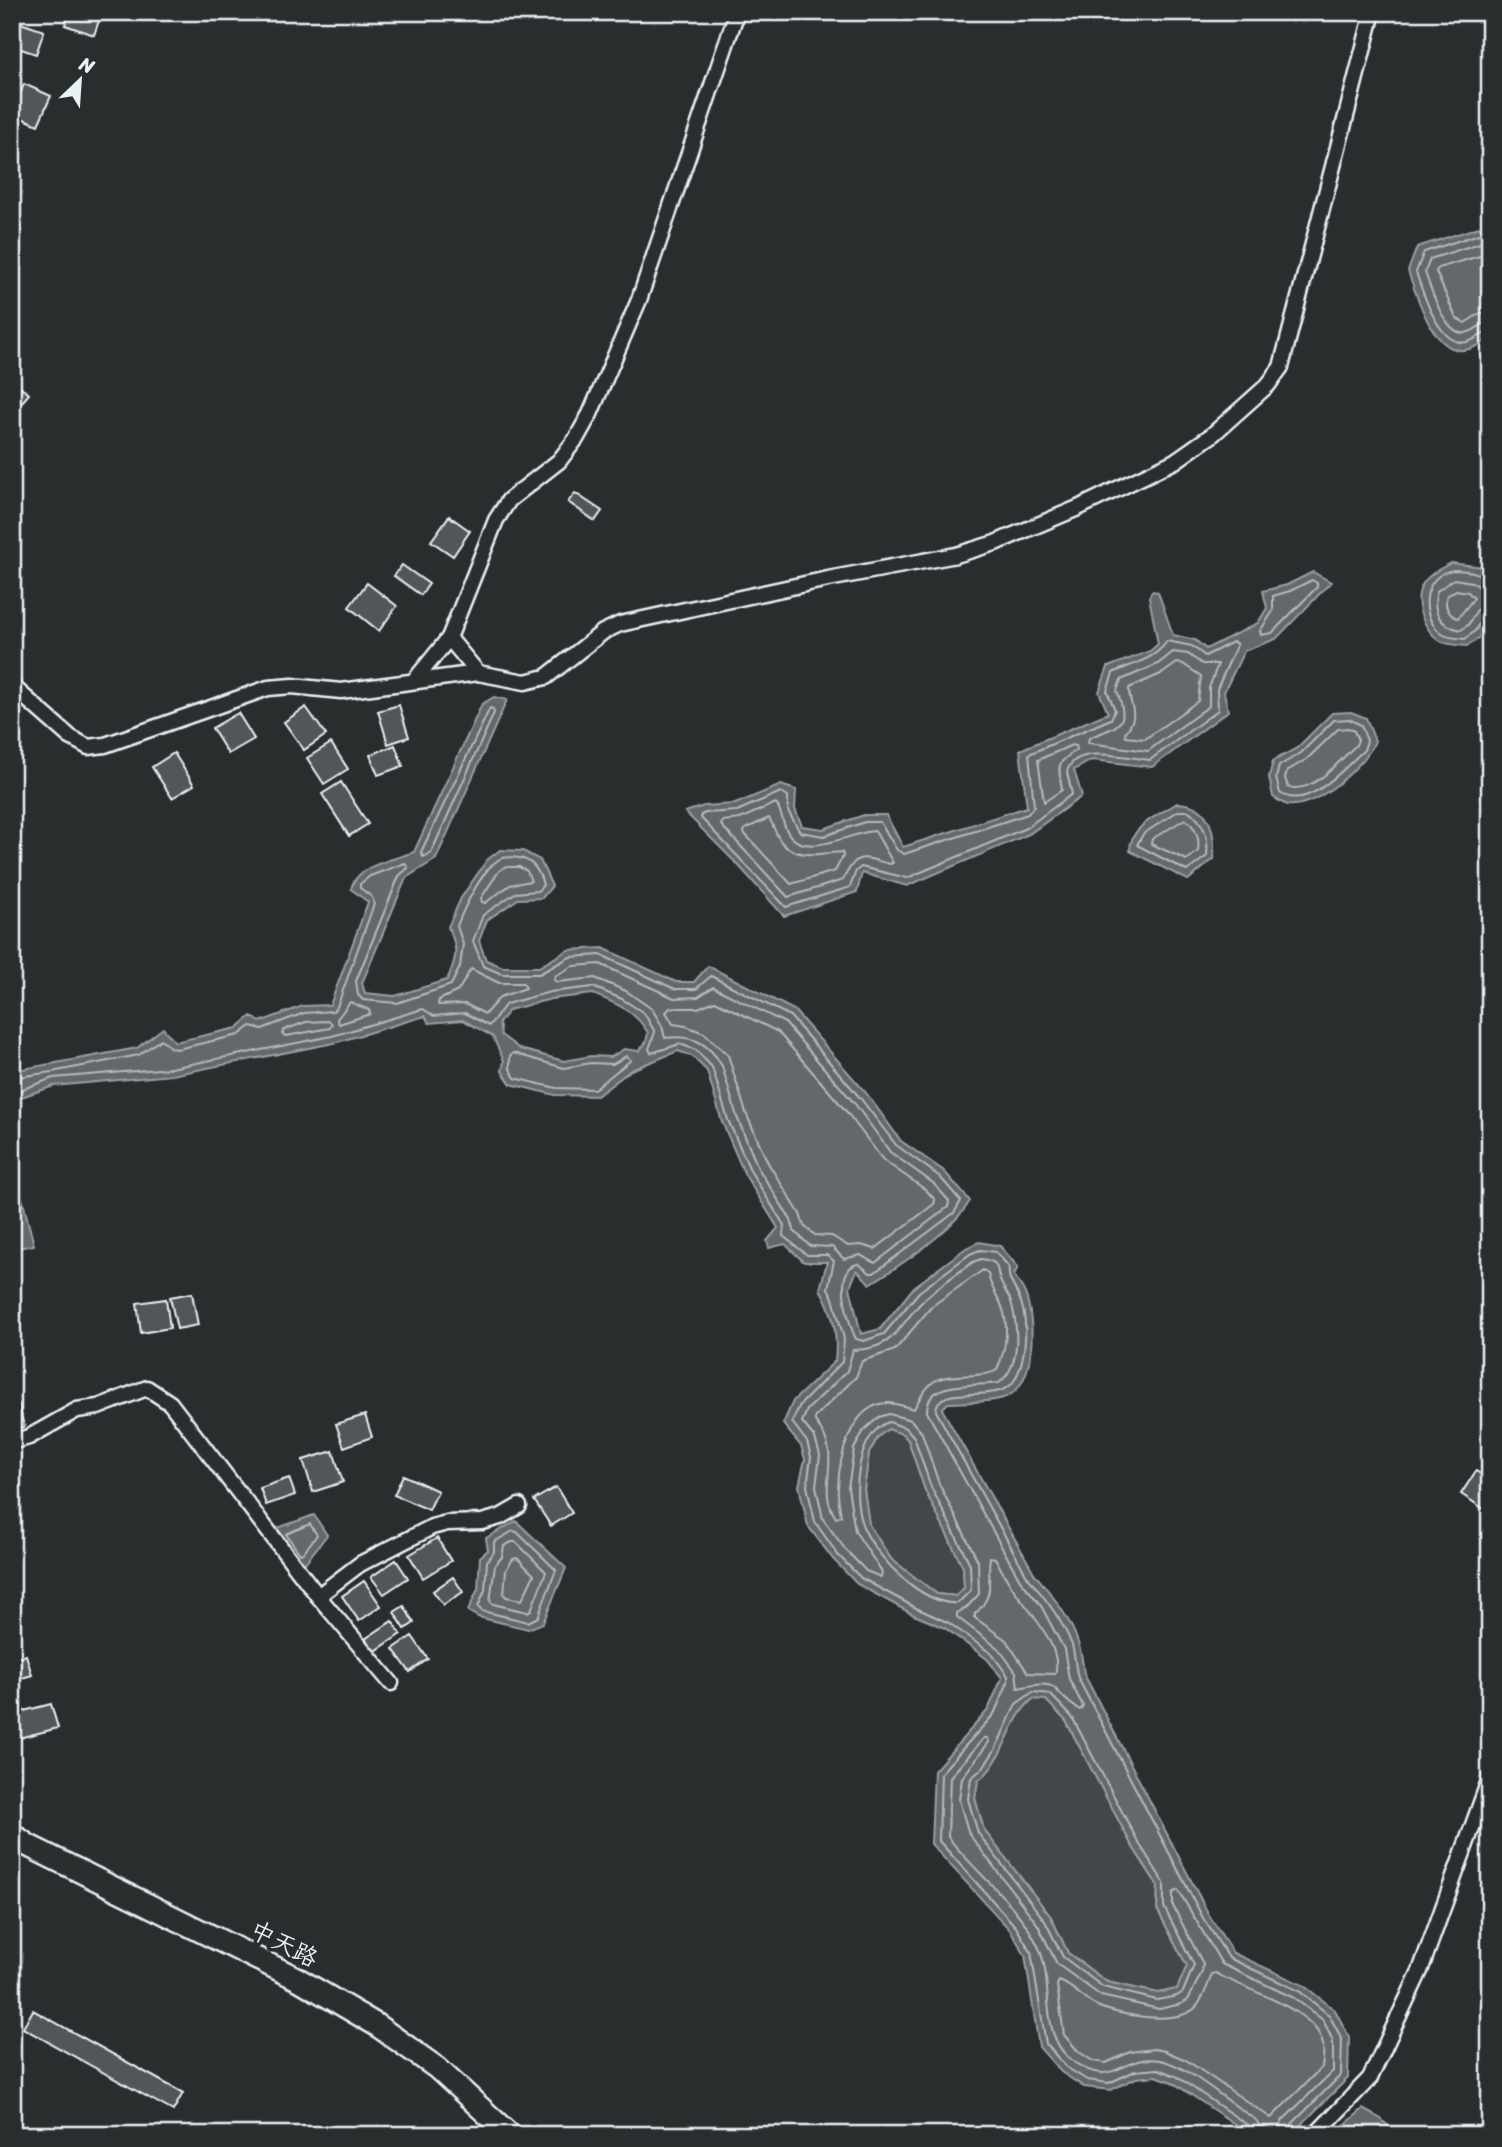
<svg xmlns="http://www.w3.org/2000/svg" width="1502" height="2147" viewBox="0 0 1502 2147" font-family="Sriracha,'LXGW WenKai TC',sans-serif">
  <rect width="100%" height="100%" fill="#2a2d2e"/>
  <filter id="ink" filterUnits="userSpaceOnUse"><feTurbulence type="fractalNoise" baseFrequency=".0143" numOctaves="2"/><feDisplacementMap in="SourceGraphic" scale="14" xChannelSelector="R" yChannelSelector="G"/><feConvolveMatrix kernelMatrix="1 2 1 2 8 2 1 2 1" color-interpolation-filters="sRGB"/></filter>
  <g filter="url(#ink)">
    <g fill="#424648" stroke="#959ca0" stroke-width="2">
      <path d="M888,1429L903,1434L908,1440L925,1490L963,1567L964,1588L956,1596L937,1594L891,1559L869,1525L864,1490L869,1453L878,1437Z"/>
      <path d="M1033,1699L1046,1700L1066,1721L1131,1844L1158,1886L1157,1909L1187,1966L1177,1989L1158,1993L1107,1982L1068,1953L1051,1917L984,1830L975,1798L978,1780C1006,1760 1007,1720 1033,1699Z"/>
    </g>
    <g fill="#63686b" stroke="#989fa3" stroke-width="2" fill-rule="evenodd">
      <path d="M1482,226L1490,227V328L1486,341C1477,346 1466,353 1455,349C1430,342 1416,294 1408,271L1417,247Z"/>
      <path d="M1451,563L1483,567C1494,586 1494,618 1480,636C1477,640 1471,643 1467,646C1459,645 1447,645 1440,641C1423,629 1411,600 1424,582C1430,573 1442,568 1451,563Z"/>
      <path d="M1313,572L1331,582L1276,639L1244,651L1224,692L1228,711L1152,767L1092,760L1074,770L1082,796L1029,834L907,886L862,873L857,892L784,916L739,866L685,812L704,806L735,804L781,785L796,790L795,809L802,826L823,829L864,815H886L903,847L1027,807L1020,750L1108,713L1099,692L1108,667L1150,651L1158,644L1149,597L1152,591L1158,592L1173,635L1195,640L1206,649L1258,623L1267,608L1263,591L1287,585Z"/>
      <path d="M494,697L507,700L436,859L406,878L362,983L365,993L395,996L447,980C457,958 459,949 448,927L461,898L487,860L500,850L523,851L540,860L552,886L542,898L518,899L487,920L479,941L486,960L503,967H539L568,950L603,948L676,982H694L708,966L794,1010L867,1094L901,1141L944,1171L970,1201C952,1231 901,1265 870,1284L857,1270L850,1287L861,1334L880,1329L914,1287L966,1248L979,1242L1000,1246L1018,1267L1014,1275C1019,1282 1025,1291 1027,1299C1035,1326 1036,1388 1003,1398C986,1403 965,1402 948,1403L942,1409L1034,1573C1051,1594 1072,1619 1079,1646C1082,1655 1083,1665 1084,1674L1209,1915L1233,1953L1303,1985L1335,2010L1349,2037L1348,2078L1291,2135H1251L1172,2082L1156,2076L1136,2078L1111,2090L1084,2087L1061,2072L1039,2047L1025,1955L1011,1931L931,1844L934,1771L988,1710L1002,1678L987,1659L945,1628L914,1615L857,1584L833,1559L808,1526L799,1486L805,1459L801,1446L783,1424L793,1401L835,1361C838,1336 833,1311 820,1289L827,1262H804L785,1244L769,1248L767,1241L778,1228L745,1175L722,1122L707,1071L692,1056L678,1051L631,1070L597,1096L555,1095L511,1084L502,1071L504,1061L493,1037L463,1020L429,1023L425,1016L334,1043L172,1075L54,1086L12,1100V1071L137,1048L163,1028L175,1042L237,1028L251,1016L260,1022L303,1006L330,1005L368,902L351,889C356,865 393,860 414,852L482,704ZM593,994C615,1003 636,1011 648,1033L646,1042L639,1051L624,1049L611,1057L591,1056L564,1061L520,1049L501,1035L499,1023L509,1010L551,999ZM888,1429L903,1434L908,1440L925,1490L963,1567L964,1588L956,1596L937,1594L891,1559L869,1525L864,1489L869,1453L878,1437ZM1033,1699L1046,1700L1066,1721L1131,1844L1158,1886L1157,1909L1187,1966L1177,1989L1158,1993L1107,1982L1068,1953L1051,1917L984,1830L975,1798L978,1781C1006,1760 1007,1720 1033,1699Z"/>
      <path d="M1351,712L1366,718L1375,741C1365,766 1317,808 1288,805C1283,804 1278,800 1273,797L1269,777L1273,761L1297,748L1332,713Z"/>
      <path d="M1177,803C1211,804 1215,831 1214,859L1188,880L1130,851C1129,826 1159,815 1177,803Z"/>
      <path d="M12,1159L34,1245L12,1249Z"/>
      <path d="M314,1515L327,1535L301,1568L272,1530Z"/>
      <path d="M516,1521L566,1568L543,1623L528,1629L478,1617L468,1611L478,1589L480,1557L488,1550L486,1538Z"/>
      <path d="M1363,2109L1381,2119L1397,2135H1333Z"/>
    </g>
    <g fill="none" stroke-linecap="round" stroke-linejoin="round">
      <g stroke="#b3bac0" stroke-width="2">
        <path d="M1490,233H1482L1424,252L1416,272C1422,291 1437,338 1459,342C1472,345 1479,333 1490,332"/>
        <path d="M1490,242H1483L1430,259L1425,272C1430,287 1445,336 1465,333C1475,332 1479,323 1490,323"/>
        <path d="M1490,253L1438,268L1436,272L1456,318L1465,323L1479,314L1490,312"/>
        <path d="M1312,580L1317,583V587L1272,633L1261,635L1260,631L1273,611V596L1290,591Z"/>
        <path d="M1490,581C1482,580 1482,575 1476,573C1471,571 1459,570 1454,570C1421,574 1418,619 1444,635C1449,638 1459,638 1465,639L1475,631L1482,618L1490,616"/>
        <path d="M1490,589L1481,588L1472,582L1454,579L1437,591C1431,612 1440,626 1461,630L1468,625L1477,610L1490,607"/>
        <path d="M1456,590L1468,592L1474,598L1458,618C1448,616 1444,605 1447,596Z"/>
        <path d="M1167,641L1192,646L1205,656L1233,642L1237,644L1217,689L1218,710L1150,760C1129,758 1074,743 1067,772L1072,794L1026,828L907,878L861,867L856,871L850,887L786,907L701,818V815L705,813L737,811L781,792L788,796V811L800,832L824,836L865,822H880L897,850L904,854L1028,814L1034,806L1029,754L1111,719L1115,710L1107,691L1113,673C1133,663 1155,660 1167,641Z"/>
        <path d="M1173,652L1188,654L1202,664H1218L1209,688V706L1148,751L1088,743L1089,738C1118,725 1131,727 1117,691L1121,680L1158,664Z"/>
        <path d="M1177,663L1183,664L1201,676L1198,701L1145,739L1126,737L1125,733C1141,713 1129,708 1129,688L1163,673Z"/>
        <path d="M490,708L493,709L494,713L431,853L423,857L421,852Z"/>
        <path d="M1349,719L1361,725L1367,741L1364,750C1345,767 1308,812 1280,793L1276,778L1279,766L1301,753L1334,720Z"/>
        <path d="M1348,728L1354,731L1358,740L1356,745C1339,761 1314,794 1288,787L1285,778L1287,771L1307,759L1338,729Z"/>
        <path d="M1072,745L1076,746L1077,750C1054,764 1059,766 1062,790L1044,802L1038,760Z"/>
        <path d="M776,803C782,811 782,825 789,834C806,860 853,831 875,831L893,863L890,864C861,857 857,851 843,880L788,897L721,825L723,821L740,819Z"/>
        <path d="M1178,811H1189C1204,823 1209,836 1207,856L1187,871L1137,845L1143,834Z"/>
        <path d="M769,818C774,826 776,836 782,843C797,860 823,853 842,852L843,856L835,871L791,884L744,833L745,829Z"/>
        <path d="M1185,819C1196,827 1200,837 1198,851L1187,860L1151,844L1152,839Z"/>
        <path d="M505,867H519L527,871L531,881L510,885L485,903L482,902L481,898L499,871Z"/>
        <path d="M600,964L674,998L698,997L713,987L785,1023L855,1104L890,1152L933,1183L949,1201L948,1207L875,1263L860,1255L844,1259L832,1247L810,1246L794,1231L791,1220L758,1168L737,1117L722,1066C708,1041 691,1035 665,1038L662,1026L652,1009L626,991L595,978L557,982L554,980L555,976L573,966Z"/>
        <path d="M471,969L499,983H523L526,988L500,997L485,1014L465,1004L438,1005L439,1000L458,991Z"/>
        <path d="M715,1001L778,1032L846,1111L883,1160L926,1190L935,1200L934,1204L875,1249L861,1245L848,1246L832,1236L815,1235L804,1226L800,1214L768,1163L746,1113L728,1055L704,1033L686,1026L673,1024L666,1012L670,1008H698Z"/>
        <path d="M350,1002L369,1010L370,1014L339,1024L337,1019Z"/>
        <path d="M329,1021L332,1024L330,1028L286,1036L282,1034L284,1030L306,1022Z"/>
        <path d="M513,1053L564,1068L591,1063L613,1064L626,1056L631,1060L594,1089L556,1088L515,1078L510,1069V1056Z"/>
        <path d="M12,1078L52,1072L139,1055L161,1039L171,1048L177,1049L239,1035L251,1026L262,1029L304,1013L333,1011L337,1007L374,904L372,897L360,888V884L370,876L405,863L408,868L399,876L356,981L358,995L363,1000L397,1003L451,985L460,967L463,944L457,926C463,910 485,862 503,858C506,857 515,857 519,858C534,860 540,873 543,885L538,891L515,893L483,915L473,941L483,966L502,974H539L570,957L601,955L675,989H696L711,976L790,1016L861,1099L896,1145L939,1176L961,1201L954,1213L874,1273H870L859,1264C832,1267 848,1323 856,1339L864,1341L884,1334L919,1292L970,1254L980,1250L996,1252L1009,1267C1007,1279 1014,1286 1019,1297C1029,1320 1027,1359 1014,1381C999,1406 936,1381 936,1411L1027,1576C1044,1597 1062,1619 1072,1645C1075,1655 1075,1667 1078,1678L1203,1918L1229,1958L1299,1991L1329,2015L1342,2039L1341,2075L1289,2127L1287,2135"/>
        <path d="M12,1093L53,1078L171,1068L332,1036L423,1009L434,1016L465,1013L489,1026L506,1004L550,992L593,987L622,999L644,1013L655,1032L649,1049L651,1053L680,1044L696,1050L712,1067L728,1120L751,1172L784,1225L783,1236L807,1255H827L834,1261L828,1288L833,1298L844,1339L842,1362L800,1405L792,1422L807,1442L811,1457L807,1486L815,1522L838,1555L861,1578L916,1608L949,1623L992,1654L1008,1676V1682L994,1714L941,1773L939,1841L1016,1927L1031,1952L1046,2044L1066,2067L1087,2080L1109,2083L1135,2071L1158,2069L1176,2076L1249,2126L1252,2135"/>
        <path d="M981,1259C1001,1262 995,1266 1000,1280C1003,1289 1010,1296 1012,1305C1018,1329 1021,1366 999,1383C976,1387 926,1378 927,1412L1020,1580L1040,1604L1064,1649L1069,1679L1083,1706L1080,1710C1047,1691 1066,1678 1018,1688L1016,1672L999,1649L957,1617V1613L966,1608L979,1594L978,1561L939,1484L922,1433L911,1420L889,1414L879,1417L864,1430L854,1449L848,1488L855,1531L882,1572L881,1577L866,1571L845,1549L823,1519L816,1486L820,1455L815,1438L802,1422L807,1410L847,1371L853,1350C898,1349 897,1325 925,1299C939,1285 957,1274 973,1262Z"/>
        <path d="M983,1270L988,1273C989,1285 996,1293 1001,1304C1010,1326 1006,1349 997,1370C991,1374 984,1374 976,1375C938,1377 932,1374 914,1409C906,1407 896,1403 887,1403C850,1405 839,1459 838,1488C837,1497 840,1507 841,1516L836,1518C814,1485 846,1459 815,1421V1417L856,1377L862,1361L895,1350L932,1306Z"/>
        <path d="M889,1422L906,1428L914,1437L931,1487L970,1564L971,1590L958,1603C923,1606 878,1559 864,1529C851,1503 855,1432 889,1422Z"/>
        <path d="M310,1524L317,1535L303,1553L300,1554L286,1534Z"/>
        <path d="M513,1531L517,1532L556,1570L538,1617L528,1622L482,1611L478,1607L485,1590L487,1561L494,1552V1542Z"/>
        <path d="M512,1542H516L546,1572L531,1610L527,1612L493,1604L490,1601L495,1565L502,1557L504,1546Z"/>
        <path d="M990,1557L995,1558C1001,1568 1005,1578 1012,1587C1026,1608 1064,1647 1055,1674L1028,1673L1006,1640L975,1618V1614C997,1593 986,1582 990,1557Z"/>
        <path d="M517,1558L534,1575L522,1600L506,1597L504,1594L506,1570L513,1559Z"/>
        <path d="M1033,1692L1050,1694L1072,1717L1137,1840L1164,1883V1907L1194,1965L1183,1992L1177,1996L1157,2000L1103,1987L1063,1957L1045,1921L978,1833L968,1799L971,1778L982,1769L995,1750L1016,1704Z"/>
        <path d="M1216,1973C1244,1990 1318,2009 1323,2045C1324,2052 1323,2061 1322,2067L1271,2118L1186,2060L1165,2051L1154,2049L1130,2052L1106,2063L1093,2061L1079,2052L1064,2035L1057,1985L1059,1981C1072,1985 1082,1998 1095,2005C1115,2015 1176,2026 1195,2008C1203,2000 1208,1985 1212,1974Z"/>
        <path d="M1261,2135L1260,2126L1255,2119C1228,2103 1189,2066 1160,2060C1122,2053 1115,2091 1074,2062C1037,2036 1055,1985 1039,1948C1020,1905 976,1874 948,1837L950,1777L984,1738H988L989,1742L962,1778L959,1800L969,1834L1038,1925L1057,1964L1101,1996L1159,2009L1181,2004L1188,2000L1202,1972L1203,1964L1173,1906V1893L1178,1890L1222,1964L1294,1998L1323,2020L1333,2041V2071L1282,2121L1278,2135"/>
      </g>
    </g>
    <g fill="#535759" stroke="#e8f1f8" stroke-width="2">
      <path d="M69,12H102L94,35L65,25Z"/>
      <path d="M12,20L44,31L36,54L12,46Z"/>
      <path d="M24,84L51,96L38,125L12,114Z"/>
      <path d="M12,380L29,394L12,414Z"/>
      <path d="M575,493L602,511L595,521L568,502Z"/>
      <path d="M449,516L470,531L453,556L431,541Z"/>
      <path d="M402,565L429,584L421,595L394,576Z"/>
      <path d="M367,583L397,606L379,631L349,607Z"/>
      <path d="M399,705L409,737L388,744L378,711Z"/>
      <path d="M306,707L326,735L304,750L284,722Z"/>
      <path d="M238,713L254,739L228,754L212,728Z"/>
      <path d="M331,743L348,769L324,784L307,758Z"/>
      <path d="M395,745L403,766L378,775L370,755Z"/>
      <path d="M174,753L194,785L172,798L152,767Z"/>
      <path d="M341,782L368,824L349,836L322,794Z"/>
      <path d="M192,1293L198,1325L177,1329L170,1297Z"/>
      <path d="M166,1299L170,1328L141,1333L137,1303Z"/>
      <path d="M19,1404L24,1427L12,1429V1405Z"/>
      <path d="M365,1415L372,1437L344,1447L336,1424Z"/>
      <path d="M333,1451L343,1482L313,1492L303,1460Z"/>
      <path d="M1476,1471L1490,1480V1500L1484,1509L1461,1494Z"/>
      <path d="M403,1475L438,1491L429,1510L394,1495Z"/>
      <path d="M289,1478L295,1495L266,1505L260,1488Z"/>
      <path d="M556,1487L572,1513L551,1526L534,1500Z"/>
      <path d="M437,1538L451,1561L423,1578L409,1555Z"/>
      <path d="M396,1560L408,1578L384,1594L371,1577Z"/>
      <path d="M453,1577L463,1592L443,1605L433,1591Z"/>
      <path d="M364,1581L381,1606L359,1621L342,1596Z"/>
      <path d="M404,1606L414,1623L405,1629L394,1612Z"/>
      <path d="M392,1621L401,1634L374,1652L365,1639Z"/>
      <path d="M412,1636L428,1659L410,1672L393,1649Z"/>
      <path d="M26,1655L32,1675L12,1681V1659Z"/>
      <path d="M51,1704L58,1728L19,1738L12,1714Z"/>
      <path d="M33,2010L183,2093L173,2111L23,2028Z"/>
    </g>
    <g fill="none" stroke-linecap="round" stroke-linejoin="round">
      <defs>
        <g id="street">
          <path d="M478,673L449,638L496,520L509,500L559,461L576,439L590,414L639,300L737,12"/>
          <path d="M414,681L449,638"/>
          <path d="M12,686L70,737L88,747L105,745L268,688L292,686L341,691L478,673L525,682L546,677L603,632L620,624L828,579L956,555L995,543L1078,508L1175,461L1212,435L1268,385L1281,367L1373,12"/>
          <path d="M12,1442L29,1437L77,1410L98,1407L147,1388L170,1403L318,1596L391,1683"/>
          <path d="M318,1596L360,1564L432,1527L447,1523L482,1522L500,1517L519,1506"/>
          <path d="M1315,2135L1370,2078L1420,1971L1490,1778"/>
        </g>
        <path id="secondary" d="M12,1834L29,1846L298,1979L375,2024L437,2068L510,2135"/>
      </defs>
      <use href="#street" stroke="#e8f1f8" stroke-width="19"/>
      <use href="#secondary" stroke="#e8f1f8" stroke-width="26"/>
      <use href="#street" stroke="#2a2d2e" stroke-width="14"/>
      <use href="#secondary" stroke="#2a2d2e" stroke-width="21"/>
    </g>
  </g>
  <g text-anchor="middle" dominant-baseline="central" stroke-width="7" stroke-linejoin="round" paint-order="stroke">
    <g font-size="24" fill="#e8f1f8" stroke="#2a2d2e">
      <text transform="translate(284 1944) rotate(27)">中天路</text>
    </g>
  </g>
  <rect width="1502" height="2147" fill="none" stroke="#2a2d2e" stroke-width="42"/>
  <rect x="21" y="21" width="1460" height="2105" fill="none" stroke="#e8f1f8" stroke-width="2.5" filter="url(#ink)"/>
  <g transform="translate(80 80) rotate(25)" stroke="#2a2d2e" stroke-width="5" paint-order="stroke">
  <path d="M0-5L12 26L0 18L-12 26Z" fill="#e8f1f8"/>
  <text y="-10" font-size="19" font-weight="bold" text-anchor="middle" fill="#e8f1f8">N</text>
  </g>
</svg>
